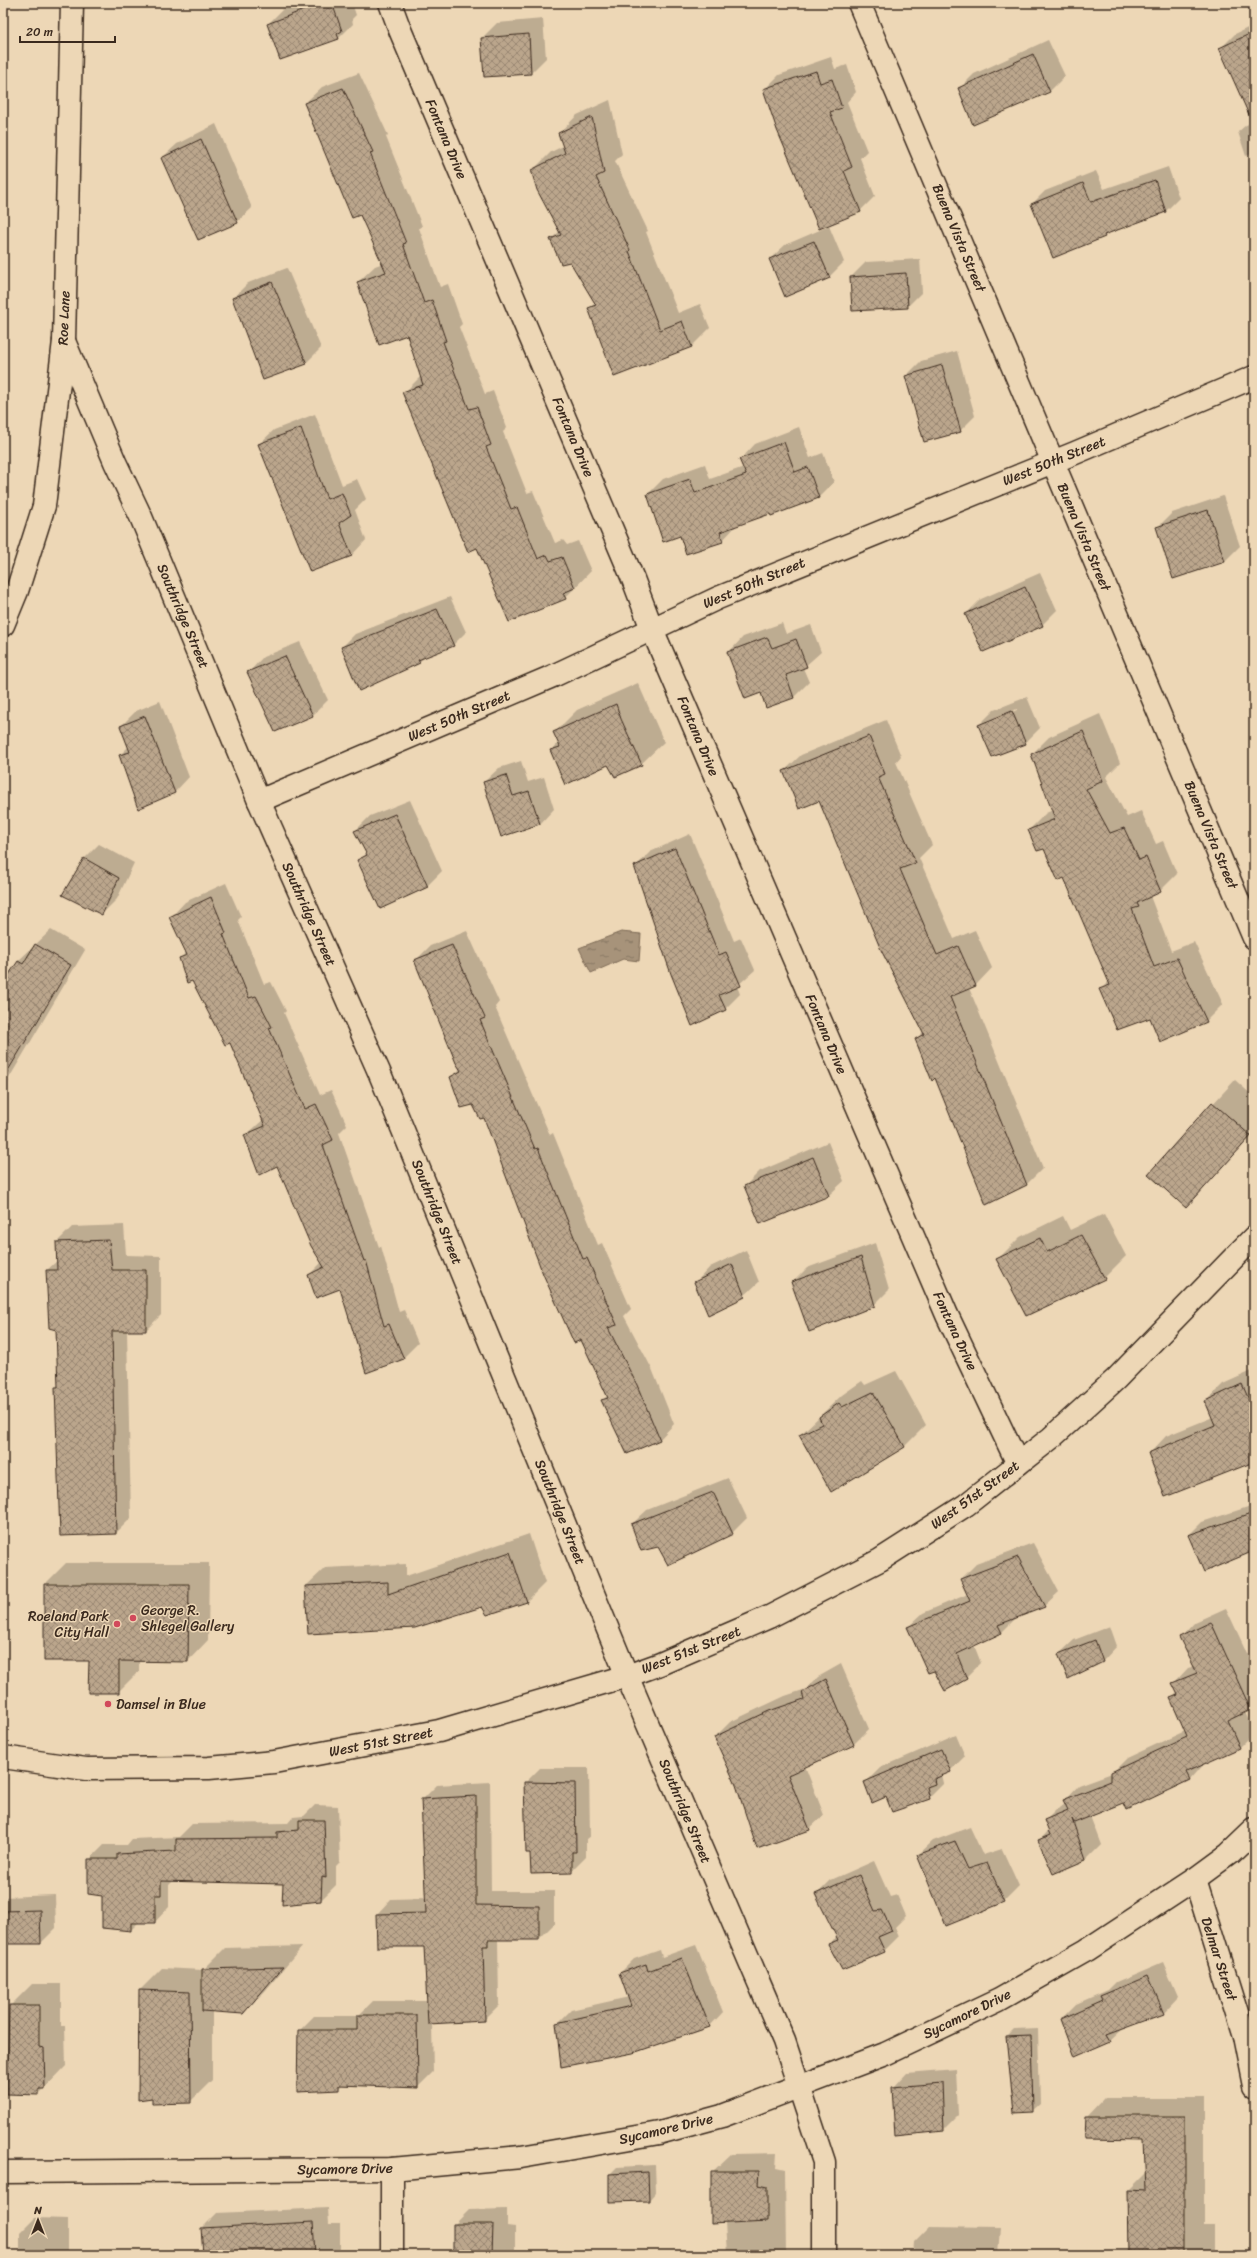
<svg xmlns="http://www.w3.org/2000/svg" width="1257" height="2258" viewBox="0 0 1257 2258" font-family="Sriracha,sans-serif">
  <defs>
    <pattern id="water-ripples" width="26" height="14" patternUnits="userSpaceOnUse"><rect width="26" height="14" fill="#a7937a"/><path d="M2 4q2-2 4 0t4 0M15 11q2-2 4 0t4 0" fill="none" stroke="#897863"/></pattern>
    <pattern id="building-cross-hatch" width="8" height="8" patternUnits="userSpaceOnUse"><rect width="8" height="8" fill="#bba68c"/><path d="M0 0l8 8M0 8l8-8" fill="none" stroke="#998772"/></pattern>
  </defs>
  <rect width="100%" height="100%" fill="#edd7b6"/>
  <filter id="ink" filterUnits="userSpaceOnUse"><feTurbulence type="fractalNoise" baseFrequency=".025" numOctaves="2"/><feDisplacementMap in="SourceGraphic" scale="8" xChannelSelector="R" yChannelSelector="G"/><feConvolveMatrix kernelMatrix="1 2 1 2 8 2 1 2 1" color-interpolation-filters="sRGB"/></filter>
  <g filter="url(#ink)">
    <path fill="url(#water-ripples)" stroke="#7c6955" d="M621,932L641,934L639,961L623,959L591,973L579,948Z"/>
    <g fill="#0003" fill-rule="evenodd">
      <path d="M299,3H352L356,15L352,19L353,24L338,39L268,24L283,9Z"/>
      <path d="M543,19L546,58L531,73L485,76L482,38L497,23Z"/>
      <path d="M1254,25V77L1221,48L1235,34Z"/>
      <path d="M1048,40L1065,76L1050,91L973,124L959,89L974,74Z"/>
      <path d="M831,57L835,69L847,65L856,92L847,102L867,151L860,158L875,196L860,211L764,90L779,75Z"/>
      <path d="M359,73L388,135L386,137L422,226L419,228L440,287L448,284L462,324L459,327L485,394L493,391L507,428L503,432L527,493L533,491L555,543L563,540L567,545L578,541L591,571L565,598L477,547L404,393L421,376L407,334L358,282L375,266L383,263L305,103L322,87Z"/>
      <path d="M610,100L622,154L615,161L648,231L646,232L678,313L700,304L710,328L692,346L615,376L589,309L595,302L570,261L551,239L560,231L533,170L551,152L563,146L559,134L577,115Z"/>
      <path d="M1254,122V153L1246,156L1238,132L1246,125Z"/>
      <path d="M216,124L252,208L237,222L162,158L177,144Z"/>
      <path d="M1168,167L1179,198L1166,211L1109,232L1105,236L1054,257L1032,204L1045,191L1096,171L1104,189Z"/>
      <path d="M829,226L844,262L829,277L770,259L785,245Z"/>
      <path d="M920,259L922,292L907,307L851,277L866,262Z"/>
      <path d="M287,268L321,348L306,363L233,298L248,283Z"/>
      <path d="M957,351L975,416L960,431L906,376L921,361Z"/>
      <path d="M315,414L342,485L357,479L366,499L355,510L366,540L352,555L259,444L274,430Z"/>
      <path d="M799,427L810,458L823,453L834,482L819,497L771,515V513L737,525L722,541L681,535L648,494L663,479L705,464L710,479L744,467L741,459L755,444Z"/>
      <path d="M1223,496L1240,546L1225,561L1174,577L1157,528L1172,513Z"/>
      <path d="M1040,573L1057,610L1042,625L966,614L981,599Z"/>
      <path d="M450,597L466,632L453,645L426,656L419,662L342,647L355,634Z"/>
      <path d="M782,623L786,634L811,625L821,652L803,668L809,682L794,697L761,692L729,652L743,637Z"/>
      <path d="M300,642L328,700L313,715L275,731L249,672L263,657Z"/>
      <path d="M638,683L664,742L641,764L609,763L551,751L559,742L555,732L577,710Z"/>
      <path d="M1027,697L1040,728L1025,743L979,725L994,710ZM1017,709V710L996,719V717Z"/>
      <path d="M160,701L189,777L175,792L120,755L129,746L121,726L136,711Z"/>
      <path d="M1100,714L1120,763L1106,777L1127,817L1141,811L1156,844L1163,841L1177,874L1160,891L1150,896L1171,951L1194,942L1223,1004L1206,1021L1151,1017L1100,990L1109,981L1064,877L1045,848L1029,830L1046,813L1053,810L1032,754L1049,737Z"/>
      <path d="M886,720L901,756L896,762L932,845L919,858L954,939L975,930L992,968L976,985L969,988L1043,1168L1027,1184L935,1076L916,1039L923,1032L820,800L784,771L801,755Z"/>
      <path d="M521,761L528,782L544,777L554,809L540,824L484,782L499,768Z"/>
      <path d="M410,800L442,871L427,886L359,861L367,853L355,831L370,816Z"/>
      <path d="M690,834L734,941L741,938L755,970L737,986L740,994L725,1009L635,867L650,852Z"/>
      <path d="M99,844L134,863L117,899L102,914L84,859Z"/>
      <path d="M226,883L241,917L238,920L264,984L271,982L286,1011L284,1013L320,1095L331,1090L347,1125L339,1133L379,1247L381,1246L399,1312L404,1310L418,1343L403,1358L341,1288L309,1275L322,1262L278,1165L246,1135L264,1119L231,1042L180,959L186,952L171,917L185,902Z"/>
      <path d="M51,930L85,950L8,1080L9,1081L3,1094V988L18,961Z"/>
      <path d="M467,931L499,1002L495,1007L550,1135L553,1133L598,1245L602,1243L631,1309L624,1316L652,1369L674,1424L660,1439L627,1453L602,1401L608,1395L484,1116L451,1078L461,1068L415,961L430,946Z"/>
      <path d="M1235,1080L1254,1097V1134L1186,1207L1149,1173Z"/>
      <path d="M828,1142L844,1181L829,1195L745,1186L760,1171Z"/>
      <path d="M1104,1214L1126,1256L1104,1278L998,1259L1020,1237L1063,1216L1070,1230Z"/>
      <path d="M124,1225L126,1255L161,1256V1315L146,1330H127L131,1518L116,1533L56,1387L59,1384L56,1329L47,1270L58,1260L57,1242L72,1227Z"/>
      <path d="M875,1243L889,1290L874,1305L792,1283L807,1268Z"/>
      <path d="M746,1250L759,1282L744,1296L696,1282L710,1267Z"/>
      <path d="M1254,1370V1461L1149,1454L1166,1436L1213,1417L1206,1401L1223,1384Z"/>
      <path d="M896,1371L926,1425L904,1447L800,1435L842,1395L862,1381L865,1385Z"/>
      <path d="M728,1478L747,1518L732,1533L659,1546L632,1524L647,1510Z"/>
      <path d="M1254,1505V1550L1189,1535L1202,1522Z"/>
      <path d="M529,1534L545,1583L526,1602L482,1606L306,1586L325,1568L406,1564V1576Z"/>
      <path d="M1033,1543L1059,1592L1044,1606L1017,1617L1002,1632L974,1645L981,1663L966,1678L908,1627L923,1613L968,1594L961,1579L976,1564Z"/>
      <path d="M66,1563H209L208,1640L188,1661L139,1660V1671L118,1692L90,1660L45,1584Z"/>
      <path d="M1226,1608L1254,1668V1707L1245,1712L1254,1733L1240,1747L1204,1763L1190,1779L1127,1809L1125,1802L1090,1816L1101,1845L1086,1860L1039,1841L1049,1830L1045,1821L1060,1806L1066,1803L1065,1800L1079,1785L1112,1773L1127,1758L1185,1731L1172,1698L1178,1692L1174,1683L1188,1668L1195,1666L1181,1637L1195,1622Z"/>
      <path d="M1110,1626L1117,1646L1103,1661L1068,1677L1059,1654L1074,1640Z"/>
      <path d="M841,1664L869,1729L854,1744L805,1766L824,1815L809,1829L736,1785L715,1737L730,1722L785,1696L806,1689L818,1677Z"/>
      <path d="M956,1735L965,1756L950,1771L942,1775L944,1783L929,1798L887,1796L865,1783L880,1768Z"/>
      <path d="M540,1768H589L590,1836L586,1839V1857L571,1872L525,1783Z"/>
      <path d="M490,1782L491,1891H554V1924L539,1939H498L499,2005L484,2020L432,2023L433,2072L418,2087L343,2084L338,2089L299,2031L314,2016H358L373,2001H428L424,1946L377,1914L391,1899L427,1898L422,1800L437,1785Z"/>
      <path d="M315,1805L338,1806L340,1862L336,1866V1885L321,1900L284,1882L174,1880L169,1885V1907L155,1922H139L131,1930L103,1927V1896L89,1860L104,1845H127L132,1839L179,1837L192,1824L288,1823L293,1817L304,1816Z"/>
      <path d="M970,1827L983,1855L1002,1849L1019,1886L1004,1901L918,1855L933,1841Z"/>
      <path d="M874,1861L890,1897L897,1895L906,1916L895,1927L899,1936L884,1951L829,1944L837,1936L816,1895L831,1880Z"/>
      <path d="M55,1895L56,1928L41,1943H3V1897Z"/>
      <path d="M696,1945L723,2012L710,2026L557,2024L571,2010L629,1997L620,1973L634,1959L660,1950L662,1957Z"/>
      <path d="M303,1946L265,1991L243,2013L212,2011V2080L190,2102L140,1990L162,1968L203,1970L225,1948Z"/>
      <path d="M1163,1962L1178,1997L1164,2012L1124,2027L1110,2040L1061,2019L1076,2004L1108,1990L1116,1982Z"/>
      <path d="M32,1984H61V2026H65L66,2066L39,2094L10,2006Z"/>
      <path d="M1038,2029L1040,2104L1032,2111L1007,2037L1014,2030Z"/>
      <path d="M956,2069L958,2115L943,2130L893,2088L907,2073Z"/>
      <path d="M1105,2098H1204V2223H1215V2255H1122L1129,2248L1128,2190L1146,2172L1145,2139L1087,2117Z"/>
      <path d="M777,2153L776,2167L785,2169L786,2255H727L725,2223L712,2172L731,2154Z"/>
      <path d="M655,2165L656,2192L649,2200L610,2201V2174L617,2167Z"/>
      <path d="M328,2208L329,2224H340V2249L334,2255H204L202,2228L217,2213Z"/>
      <path d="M507,2209V2226L515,2227V2255H454V2225L469,2210Z"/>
      <path d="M35,2218L68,2219V2255H20V2233Z"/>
      <path d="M929,2227L1000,2228L998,2254L1003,2253V2255H913L914,2242Z"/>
    </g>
    <g fill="url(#building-cross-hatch)" stroke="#3b2a1e">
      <path d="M322,3H332L342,31L337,34L339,39L280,60L267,24Z"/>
      <path d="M1254,32V126L1219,48Z"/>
      <path d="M529,34L531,74L484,77L481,38Z"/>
      <path d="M1033,54L1050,92L973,125L958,88Z"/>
      <path d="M816,71L820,83L832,79L842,108L830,112L852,167L844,171L861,212L819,229L777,130L763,89Z"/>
      <path d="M343,88L373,152L370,153L406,243L403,244L424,303L432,300L446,341L443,342L469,409L477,407L491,445L486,447L511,509L517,507L538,559L547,555L550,561L562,557L575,588L563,593L566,599L509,622L477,548L468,552L402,392L423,385L407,335L379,345L357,282L386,272L360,215L352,218L304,103Z"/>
      <path d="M592,117L604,173L596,177L630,250L629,251L660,330L682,321L692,347L614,377L588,308L596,305L570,262L561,264L550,239L561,235L537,190L531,170L565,153L558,133Z"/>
      <path d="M201,139L238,223L198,240L161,158Z"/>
      <path d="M1155,180L1166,212L1104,235L1105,237L1053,258L1031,204L1083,183L1091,202Z"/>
      <path d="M814,241L830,278L785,297L769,259Z"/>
      <path d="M906,273L908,308L852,311L850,277Z"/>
      <path d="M272,282L307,364L263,380L232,298Z"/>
      <path d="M942,365L961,432L924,442L905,376Z"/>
      <path d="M301,428L327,499L342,493L351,515L339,523L352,556L310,572L258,444Z"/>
      <path d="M784,442L795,472L808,467L819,498L771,516L770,514L720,532L723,542L686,554L680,536L663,542L647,494L690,479L695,493L746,475L739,459Z"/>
      <path d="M1208,510L1225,562L1173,579L1156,527Z"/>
      <path d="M1025,587L1043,626L983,652L965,614Z"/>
      <path d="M437,609L454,646L418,660L420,663L359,691L341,647Z"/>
      <path d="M767,637L772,648L796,639L807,667L786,675L794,698L766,708L761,693L745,699L727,652Z"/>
      <path d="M285,656L313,716L275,732L247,672Z"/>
      <path d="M616,704L621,719L642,765L615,777L608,765L565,785L550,750L560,747L553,732Z"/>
      <path d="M1012,711L1026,744L992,757L978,725Z"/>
      <path d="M145,716L175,793L138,809L119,755L130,752L120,726Z"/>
      <path d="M1083,731L1103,781L1086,789L1110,833L1124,828L1139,860L1146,857L1161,892L1137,903L1139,907L1132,909L1154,967L1177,958L1207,1022L1160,1042L1150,1018L1117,1030L1099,989L1110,985L1064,878L1058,881L1044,849L1037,851L1028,830L1055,819L1031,754Z"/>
      <path d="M869,736L885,774L878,777L916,863L900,869L937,955L958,946L976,986L950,997L1027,1185L986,1205L935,1078L932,1081L915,1039L924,1034L881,950L819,801L799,809L783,771Z"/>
      <path d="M506,775L513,796L529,791L540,824L501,837L483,782Z"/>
      <path d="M395,814L428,887L380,909L357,860L367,855L354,831Z"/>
      <path d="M675,848L719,955L726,952L741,986L719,995L726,1010L692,1026L671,974L634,866Z"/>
      <path d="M84,858L119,878L102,915L62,895Z"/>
      <path d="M211,897L226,933L223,934L249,998L256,996L272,1027L269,1028L305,1109L316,1104L333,1140L323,1145L364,1261L366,1260L384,1326L389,1324L404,1359L366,1373L340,1289L316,1298L308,1275L324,1267L311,1246L277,1166L259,1175L244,1135L265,1126L230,1043L225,1045L192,981L187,983L179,958L187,955L169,917Z"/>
      <path d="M35,944L71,965L3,1079V983L18,961L23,964Z"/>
      <path d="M452,945L485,1018L480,1020L535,1149L538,1148L583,1259L587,1258L617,1325L608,1328L637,1385L660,1440L627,1454L601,1400L608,1398L581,1340L574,1343L543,1274L484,1118L480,1119L473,1105L461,1108L450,1077L461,1071L456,1063L414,960Z"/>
      <path d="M1212,1102L1251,1136L1186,1208L1148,1174Z"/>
      <path d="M813,1157L829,1196L760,1224L744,1186Z"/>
      <path d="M1081,1235L1105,1279L1026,1316L996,1259L1040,1238L1047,1252Z"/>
      <path d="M109,1240L112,1270H146V1331H112L116,1534L60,1536L55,1387H58L56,1330L49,1328L46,1270H57L56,1242Z"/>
      <path d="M861,1257L875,1306L809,1332L791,1282Z"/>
      <path d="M732,1264L745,1297L708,1315L694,1282Z"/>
      <path d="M1242,1384L1254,1411V1462L1165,1497L1148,1453L1215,1425L1205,1401Z"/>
      <path d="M873,1392L905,1447L831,1492L799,1435L822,1424L819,1417L839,1403L842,1407Z"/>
      <path d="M713,1492L733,1534L668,1565L658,1547L641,1551L631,1524Z"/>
      <path d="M1254,1513V1551L1204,1572L1188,1535Z"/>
      <path d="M510,1552L527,1602L487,1615L482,1607L415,1628L308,1634L305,1586L388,1582V1594Z"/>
      <path d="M1018,1557L1045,1607L998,1625L1002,1633L957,1654L967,1679L945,1691L934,1671L928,1673L907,1627L970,1601L960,1579Z"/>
      <path d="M44,1584H189L188,1662L119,1661V1693H88L89,1661H44Z"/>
      <path d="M1211,1622L1251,1710L1228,1721L1240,1748L1186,1772L1190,1780L1127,1810L1124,1803L1074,1823L1072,1819L1086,1860L1053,1874L1038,1840L1050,1835L1044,1820L1068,1810L1063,1800L1111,1781V1772L1187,1737L1170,1698L1178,1695L1172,1683L1197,1673L1179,1637Z"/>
      <path d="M1095,1640L1103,1662L1068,1679L1058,1654Z"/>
      <path d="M826,1679L854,1745L788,1775L810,1830L757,1849L736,1785L714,1737L769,1711L804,1699L802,1692Z"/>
      <path d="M941,1749L951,1772L934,1779L935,1784L927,1787L930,1799L892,1812L886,1797L872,1803L864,1782Z"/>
      <path d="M524,1782L575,1783L576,1852H572V1873L531,1874L530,1853H526Z"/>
      <path d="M476,1796V1905L539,1906V1940H488V1946H483L485,2021L428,2024L424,1947H377L376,1914L426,1913L421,1799Z"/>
      <path d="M299,1820H324L326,1878L322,1877L321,1901L282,1905L283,1884L161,1881V1895H155V1923H131V1931L102,1928V1896L88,1894V1859H117V1854L176,1851V1839L277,1838V1832L299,1830Z"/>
      <path d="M955,1841L968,1869L987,1863L1005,1902L946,1926L917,1855Z"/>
      <path d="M859,1875L875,1911L882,1910L892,1931L878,1937L885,1952L842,1970L828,1944L838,1940L815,1894Z"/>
      <path d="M40,1910L41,1944H3V1911Z"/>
      <path d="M682,1958L710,2027L633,2053L561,2067L556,2023L631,2006L619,1973L646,1964L648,1971Z"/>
      <path d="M283,1967L243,2014L202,2011V1969Z"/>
      <path d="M1148,1976L1164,2013L1107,2034L1111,2041L1074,2057L1060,2019L1102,2000L1100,1996Z"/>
      <path d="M139,1990L190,1992L191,2103L152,2104V2098L138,2100Z"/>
      <path d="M9,2005H39V2047L44,2048L45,2089H39V2095L7,2094Z"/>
      <path d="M357,2015H417L418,2088L339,2085V2090L297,2092L298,2030H357Z"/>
      <path d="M1031,2036L1033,2112L1014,2113L1006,2037Z"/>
      <path d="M942,2083L944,2131L895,2136L892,2087Z"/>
      <path d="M1086,2116H1185V2255H1128L1127,2190L1146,2191L1144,2140L1085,2139Z"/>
      <path d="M711,2171H759L758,2185L767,2187V2221L711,2224Z"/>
      <path d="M648,2172L649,2201L609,2202V2174Z"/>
      <path d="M313,2222L315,2255H203L201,2228Z"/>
      <path d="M453,2224H493L492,2255H453Z"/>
    </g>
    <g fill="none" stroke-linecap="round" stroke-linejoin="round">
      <defs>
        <g id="street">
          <path d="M390,3L400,30L633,579L652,629L947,1315L1018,1464"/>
          <path d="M859,3L1254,938"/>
          <path d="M64,341L115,462L141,517L259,801L380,1074L627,1676L784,2041L824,2162V2255"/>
          <path d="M259,801L553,676L718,598L1075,453L1254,377"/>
          <path d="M3,1757L86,1769L209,1768L274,1762L439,1731L627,1676L660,1664L769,1617L880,1560L966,1505L1051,1438L1116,1379L1254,1237"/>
          <path d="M1195,1879L1244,2036L1254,2086"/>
          <path d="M392,2169V2255"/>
          <path d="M3,2172L392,2169L521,2157L659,2133L722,2116L885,2054L999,2000L1087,1950L1195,1879L1229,1854L1254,1830"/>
        </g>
        <path id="secondary" d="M3,625L17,591L44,506L64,341L72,3"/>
      </defs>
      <use href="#street" stroke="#3b2a1e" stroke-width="25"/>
      <use href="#secondary" stroke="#3b2a1e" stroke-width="25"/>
      <use href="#street" stroke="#edd7b6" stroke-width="22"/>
      <use href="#secondary" stroke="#edd7b6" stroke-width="22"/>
    </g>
  </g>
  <g fill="#d1495b" stroke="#edd7b6" stroke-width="1.5">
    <circle cx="133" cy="1618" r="4"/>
    <circle cx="117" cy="1624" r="4"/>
    <circle cx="108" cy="1704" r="4"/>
  </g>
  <g text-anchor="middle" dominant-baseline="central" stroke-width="3" stroke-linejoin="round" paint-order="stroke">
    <g font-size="14" fill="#3b2a1e" stroke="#edd7b6">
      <text transform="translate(446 139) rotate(67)">Fontana Drive</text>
      <text transform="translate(959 238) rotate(67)">Buena Vista Street</text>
      <text transform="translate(64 318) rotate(-88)">Roe Lane</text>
      <text transform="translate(573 437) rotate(67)">Fontana Drive</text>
      <text transform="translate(1054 461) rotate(-22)">West 50th Street</text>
      <text transform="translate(1084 537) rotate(67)">Buena Vista Street</text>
      <text transform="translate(754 583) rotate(-23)">West 50th Street</text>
      <text transform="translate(183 616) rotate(67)">Southridge Street</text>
      <text transform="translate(459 716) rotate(-23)">West 50th Street</text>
      <text transform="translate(698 736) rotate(67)">Fontana Drive</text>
      <text transform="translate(1211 835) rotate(67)">Buena Vista Street</text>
      <text transform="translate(309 914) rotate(66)">Southridge Street</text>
      <text transform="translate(826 1034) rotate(67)">Fontana Drive</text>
      <text transform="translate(437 1212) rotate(68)">Southridge Street</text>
      <text transform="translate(955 1331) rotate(65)">Fontana Drive</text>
      <text transform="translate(975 1495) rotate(-36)">West 51st Street</text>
      <text transform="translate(560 1512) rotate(68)">Southridge Street</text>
      <text transform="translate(691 1650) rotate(-22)">West 51st Street</text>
      <text transform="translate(381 1742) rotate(-11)">West 51st Street</text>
      <text transform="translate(685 1811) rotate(67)">Southridge Street</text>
      <text transform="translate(1219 1959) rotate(72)">Delmar Street</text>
      <text transform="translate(967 2014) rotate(-26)">Sycamore Drive</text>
      <text transform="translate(666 2129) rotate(-13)">Sycamore Drive</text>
      <text transform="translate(345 2169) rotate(-1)">Sycamore Drive</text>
    </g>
    <g font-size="14" fill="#3b2a1e" stroke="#edd7b6" text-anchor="start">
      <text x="141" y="1610">George R.<tspan x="141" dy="16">Shlegel Gallery</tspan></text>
      <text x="109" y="1616" text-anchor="end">Roeland Park<tspan x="109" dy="16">City Hall</tspan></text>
      <text x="116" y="1704">Damsel in Blue</text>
    </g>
  </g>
  <rect width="1257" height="2258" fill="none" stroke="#edd7b6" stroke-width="16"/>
  <rect x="8" y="8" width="1241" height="2242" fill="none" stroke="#3b2a1e" stroke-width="1.5" filter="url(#ink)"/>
  <g transform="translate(38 2220)" stroke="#edd7b6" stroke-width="3" paint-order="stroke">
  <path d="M0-3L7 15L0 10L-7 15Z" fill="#3b2a1e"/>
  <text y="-6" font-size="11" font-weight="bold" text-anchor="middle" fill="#3b2a1e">N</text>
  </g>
  <path d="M20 36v6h95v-6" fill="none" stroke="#3b2a1e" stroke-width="2"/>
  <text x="26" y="36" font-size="12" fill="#3b2a1e" stroke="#edd7b6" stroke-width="3" paint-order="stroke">20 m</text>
</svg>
